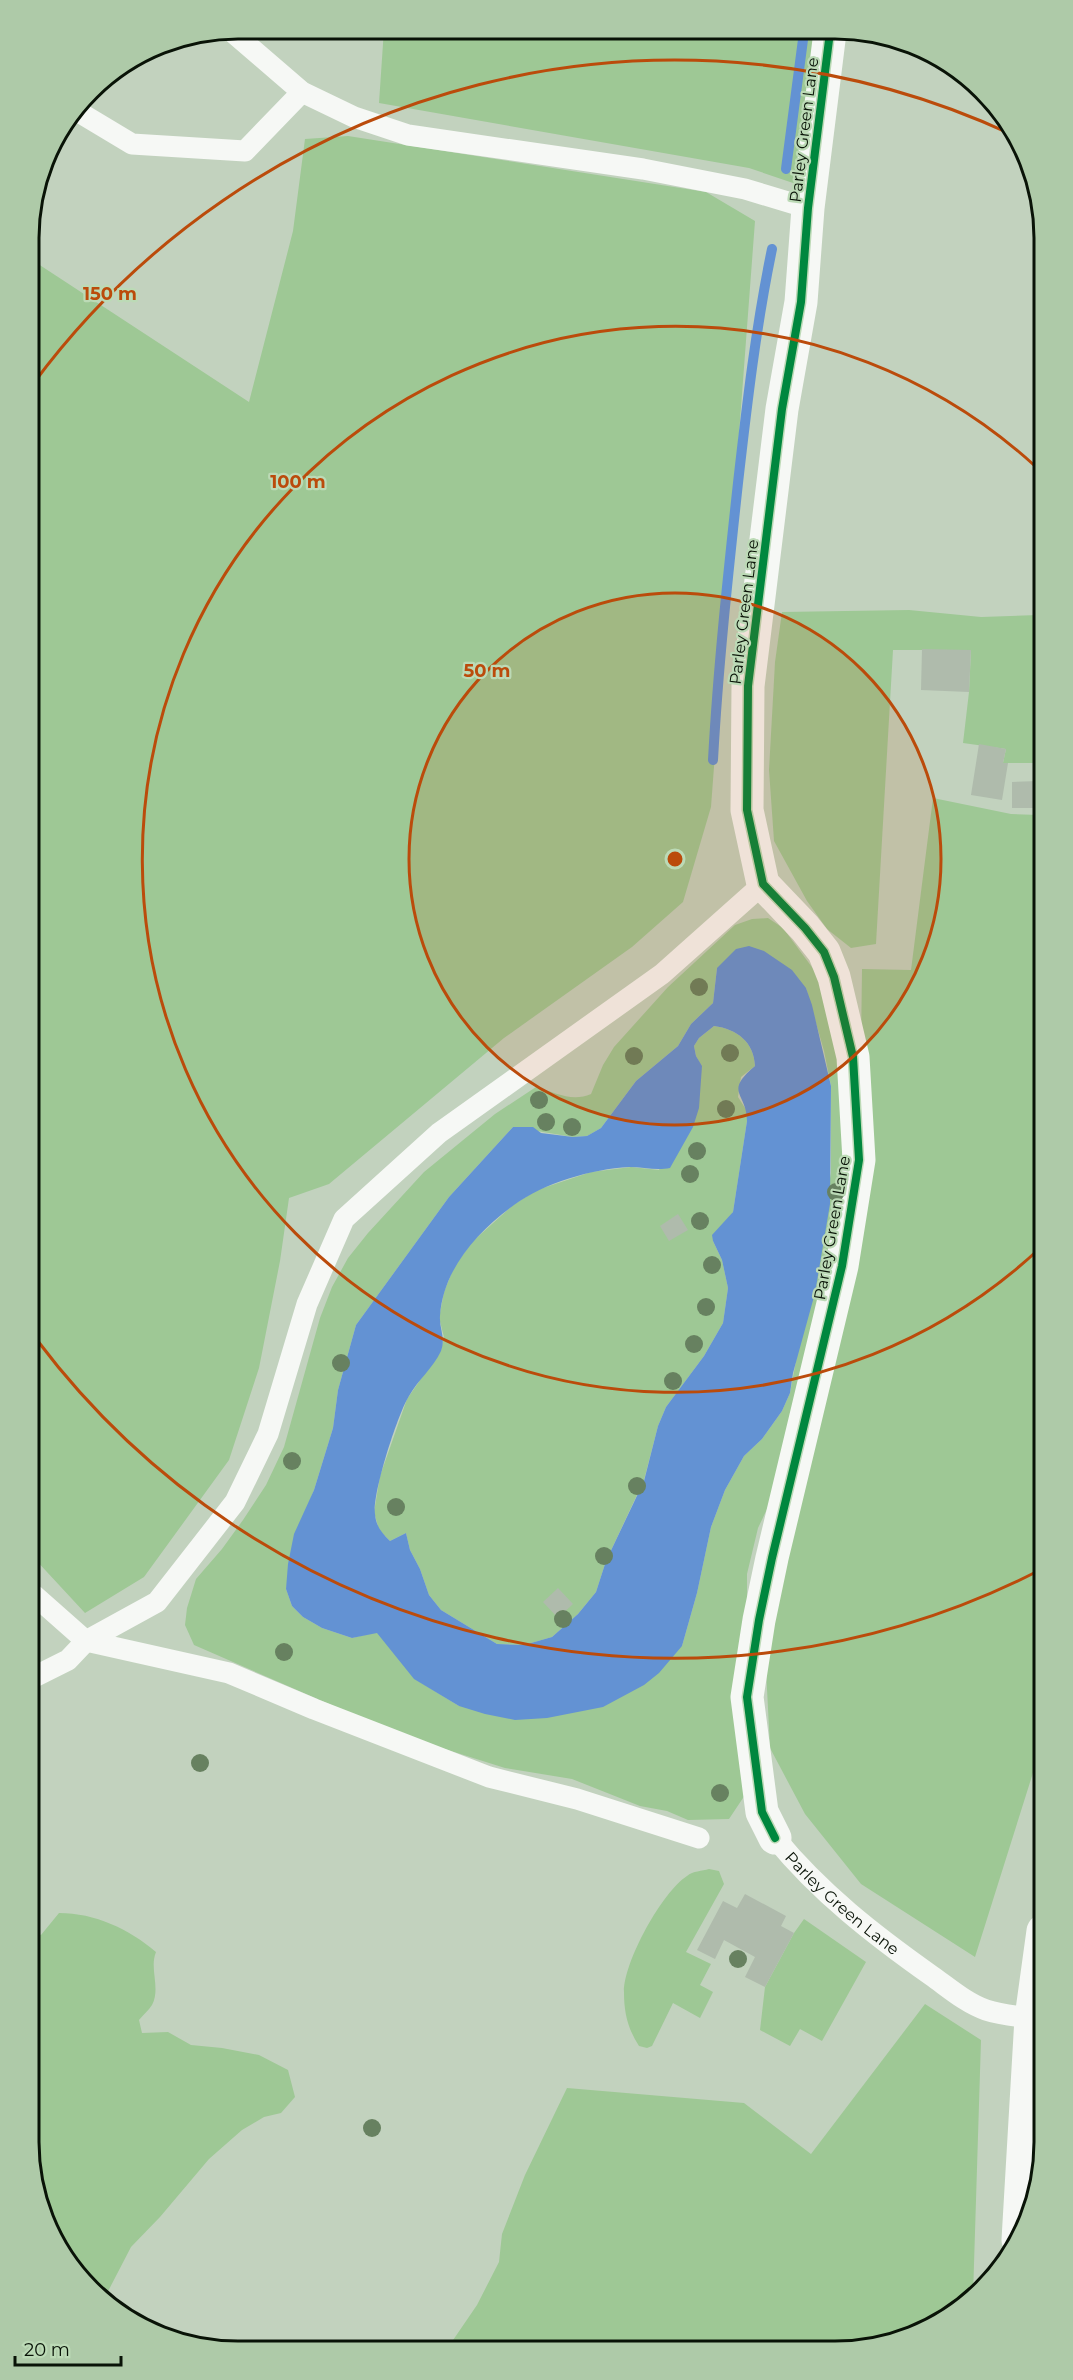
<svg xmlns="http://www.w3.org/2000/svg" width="1073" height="2380" viewBox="0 0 1073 2380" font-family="Montserrat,sans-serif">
  <rect width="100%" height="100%" fill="#c2d2be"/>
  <g fill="#9ec895" fill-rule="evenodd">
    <path d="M384,29L818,32L796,184L749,168L379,103Z"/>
    <path d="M348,136L706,192L755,221L711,807L683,902L632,947L504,1038L329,1184L289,1198L280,1261L259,1368L229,1460L144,1577L85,1613L34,1558L29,258L249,402L293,231L305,139Z"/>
    <path d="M909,610L981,617L1039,615V763H1003L1006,749L963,743L969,692L971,650H893L876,944L851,948L827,929L807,901L774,841L769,770L775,662L782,612Z"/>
    <path d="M933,798L1011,814L1039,815L1043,1741L975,1957L861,1884L805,1814L770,1748L766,1669L861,1045L862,969L911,970Z"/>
    <path d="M768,918L783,928L820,978L848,1105L841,1213L768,1507L758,1528L747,1574V1792L729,1819L688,1820L667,1811L640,1806L572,1779L505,1768L432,1745L352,1714L194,1645L185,1625L187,1608L196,1579L222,1549L243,1520L266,1485L284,1447L320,1318L332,1287L348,1258L368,1233L424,1172L495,1114L536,1087C556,1093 572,1102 591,1094L603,1065L614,1047L668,987L735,925L752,919ZM717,968L806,988L824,1051L831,1086V1173L790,1393L782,1411L762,1439L744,1456L725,1490L711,1527L697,1593L682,1646L459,1706L415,1679L377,1632L352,1638L322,1628L303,1617L292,1606L286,1589L306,1510L314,1490L333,1428L338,1390L356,1325L449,1197L513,1127L573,1137L587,1136L601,1128L636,1081L678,1046L691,1024L713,1003Z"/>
    <path d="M714,1026C737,1029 754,1042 755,1066L741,1077L738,1097L747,1111V1121L733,1212L713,1241L722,1260L728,1288L723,1323L704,1356L666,1407L658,1426L644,1480L606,1561L596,1592L578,1614L552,1637L524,1645L497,1644L441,1610L429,1595L420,1569L410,1550L406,1533L390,1541L379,1530L374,1512L380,1476L407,1399L441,1350L444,1337L439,1318L444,1292L454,1267L472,1242L513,1205L537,1190L591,1172L631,1167L659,1170L702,1067L696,1056L694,1046L699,1038Z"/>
    <path d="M709,1869L719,1871L724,1884L686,1952L711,1964L700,1985L713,1992L700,2018L673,2003L652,2046L647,2048L639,2046C628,2029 624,2013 624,1993C623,1963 662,1892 687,1876C693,1871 702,1871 709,1869Z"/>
    <path d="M59,1913C95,1913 129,1929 156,1952C149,1969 161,1988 152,2005C149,2010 143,2015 139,2020L142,2033L168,2032L191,2045L222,2048L259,2055L288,2070L295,2097L281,2113L264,2117L242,2130L209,2159L160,2217L131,2247L103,2301L57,2247L36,2197L35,1933L41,1935Z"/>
    <path d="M804,1919L866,1962L822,2041L800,2029L790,2046L760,2030L765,1987L794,1933Z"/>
    <path d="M925,2004L981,2040L973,2296L951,2316L890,2344L449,2346L477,2305L499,2262L502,2234L525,2175L567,2088L744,2103L811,2154Z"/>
  </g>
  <path fill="#6392d3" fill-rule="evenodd" d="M749,946L764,951L792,970L806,988L812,1005L831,1086L830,1204L815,1293L793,1373L790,1393L782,1411L762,1439L744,1456L725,1490L711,1527L697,1593L682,1646L659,1673L644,1685L603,1707L547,1718L515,1720L485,1714L459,1706L414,1679L377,1633L352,1638L322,1628L303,1617L292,1606L286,1589L288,1564L294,1534L314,1490L333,1428L338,1390L356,1325L449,1197L513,1127H533L541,1133L573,1137L587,1136L601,1128L636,1081L678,1046L691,1024L713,1003L717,968L736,949ZM714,1026C737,1029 754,1042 755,1066C723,1093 747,1092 747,1121L733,1212L712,1235L713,1241L722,1260L728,1288L723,1323L704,1356L666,1407L658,1426L644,1481L606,1561L596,1592L578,1614L552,1637L524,1645L497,1644L441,1610L429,1595L420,1569L410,1550L406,1533L390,1541C381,1532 376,1526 375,1514C372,1494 398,1413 409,1396C418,1380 433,1368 441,1351C446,1338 439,1328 440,1316C443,1269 478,1231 514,1205C544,1183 592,1169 629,1167C644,1167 656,1171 670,1168L693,1127L699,1108L702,1066L696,1056L694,1046L699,1038Z"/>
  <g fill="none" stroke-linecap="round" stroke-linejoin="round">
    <g stroke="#6392d3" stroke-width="10">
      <path d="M786,169L804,32"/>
      <path d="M713,760C718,668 728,575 738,483C747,404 756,326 772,249"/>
    </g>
  </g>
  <g fill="#afbbac">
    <path d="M922,649L971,650L969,692L921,690Z"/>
    <path d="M979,744L1006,749L1003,763H1008L1002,800L971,795Z"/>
    <path d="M1039,781V808H1012V782Z"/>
    <path d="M678,1214L688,1230L669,1241L660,1226Z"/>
    <path d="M558,1588L573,1604L558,1618L543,1602Z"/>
    <path d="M745,1894L786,1916L781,1926L794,1933L765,1987L745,1977L755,1957L724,1940L715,1959L697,1950L723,1901L737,1908Z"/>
  </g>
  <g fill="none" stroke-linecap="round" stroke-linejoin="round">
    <g stroke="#f6f8f5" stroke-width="21">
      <path d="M230,30L302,92L354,117L408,135L643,169L745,189L808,208"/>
      <path d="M77,111L132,144L245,151L302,92"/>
      <path d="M34,1595L86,1641L229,1673L314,1709L489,1777L577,1799L699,1838"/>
      <path d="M34,1677L68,1660L86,1641L157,1602L235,1502L268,1434L307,1304L344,1219L439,1133L662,974L763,884"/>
      <path id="s1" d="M775,1838C820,1893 874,1935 932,1976C949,1988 966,2003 986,2010C1001,2015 1016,2016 1031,2018"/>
    </g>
    <path stroke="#f6f8f5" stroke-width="33" d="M775,1838L762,1812L747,1697L759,1620L772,1558L842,1266L859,1160L853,1057L834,977L824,952L805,928L763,884L747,810L748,686L782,409L801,302L808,208L830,32"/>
    <path stroke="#f6f8f5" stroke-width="33" d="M1018,2240L1031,2018L1043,1931"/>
    <defs>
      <path id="cycleway" d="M775,1838L762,1812L747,1697L759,1620L772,1558L842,1266L859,1160L853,1057L834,977L824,952L805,928L763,884L747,810L748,686L782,409L801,302L808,208L830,32"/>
    </defs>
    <use href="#cycleway" stroke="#bcdab6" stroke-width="11"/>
    <use href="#cycleway" stroke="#00873e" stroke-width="8"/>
  </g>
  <g fill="#678160">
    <circle cx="699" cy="987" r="9"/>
    <circle cx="730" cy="1053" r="9"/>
    <circle cx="634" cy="1056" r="9"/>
    <circle cx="539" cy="1100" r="9"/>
    <circle cx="726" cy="1109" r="9"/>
    <circle cx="546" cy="1122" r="9"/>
    <circle cx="572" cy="1127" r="9"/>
    <circle cx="697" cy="1151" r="9"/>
    <circle cx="690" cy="1174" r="9"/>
    <circle cx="836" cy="1192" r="9"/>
    <circle cx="700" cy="1221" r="9"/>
    <circle cx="712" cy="1265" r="9"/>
    <circle cx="706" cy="1307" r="9"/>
    <circle cx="694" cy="1344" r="9"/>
    <circle cx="341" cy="1363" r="9"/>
    <circle cx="673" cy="1381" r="9"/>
    <circle cx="292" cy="1461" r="9"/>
    <circle cx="637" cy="1486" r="9"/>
    <circle cx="396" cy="1507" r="9"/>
    <circle cx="604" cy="1556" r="9"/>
    <circle cx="563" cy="1619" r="9"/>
    <circle cx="284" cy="1652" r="9"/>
    <circle cx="200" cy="1763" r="9"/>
    <circle cx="720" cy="1793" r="9"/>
    <circle cx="738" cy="1959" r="9"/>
    <circle cx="372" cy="2128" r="9"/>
  </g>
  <circle cx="675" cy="859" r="266" fill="#bb4b0b" fill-opacity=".12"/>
  <g fill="none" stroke="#bb4b0b" stroke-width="3">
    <circle cx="675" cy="859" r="266"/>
    <path d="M1039 1249A533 533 0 1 1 1035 466"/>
    <path d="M1038 1571A799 799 0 0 1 37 1340M33 384A799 799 0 0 1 1013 135"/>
  </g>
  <g text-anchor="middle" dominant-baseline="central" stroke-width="4.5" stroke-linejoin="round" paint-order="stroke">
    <g font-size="16" fill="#091307" stroke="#bcdab6">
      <text transform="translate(804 130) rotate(-83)">Parley Green Lane</text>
      <text transform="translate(744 612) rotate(-83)">Parley Green Lane</text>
      <text transform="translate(832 1228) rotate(-80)">Parley Green Lane</text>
      <text stroke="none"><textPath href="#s1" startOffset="94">Parley Green Lane</textPath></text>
    </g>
  </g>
  <path d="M0 0H1073V2380H0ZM238 39H835A199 199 0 0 1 1034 238V2142A199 199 0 0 1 835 2341H238A199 199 0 0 1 39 2142V238A199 199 0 0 1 238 39Z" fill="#aecaa8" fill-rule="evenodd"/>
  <path fill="none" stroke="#091307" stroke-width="3" d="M238 39H835A199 199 0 0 1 1034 238V2142A199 199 0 0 1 835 2341H238A199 199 0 0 1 39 2142V238A199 199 0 0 1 238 39Z"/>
  <circle cx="675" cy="859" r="9" fill="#bb4b0b" stroke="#bcdab6" stroke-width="3"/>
  <g font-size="18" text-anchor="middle" font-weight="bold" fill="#bb4b0b" stroke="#bcdab6" stroke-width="4.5" stroke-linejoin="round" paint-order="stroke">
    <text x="110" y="300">150 m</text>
    <text x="298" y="488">100 m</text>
    <text x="487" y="677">50 m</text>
  </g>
  <path d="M15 2356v9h106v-9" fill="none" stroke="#091307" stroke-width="3"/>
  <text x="24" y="2356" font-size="18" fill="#091307" stroke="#bcdab6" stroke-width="4.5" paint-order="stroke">20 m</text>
</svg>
